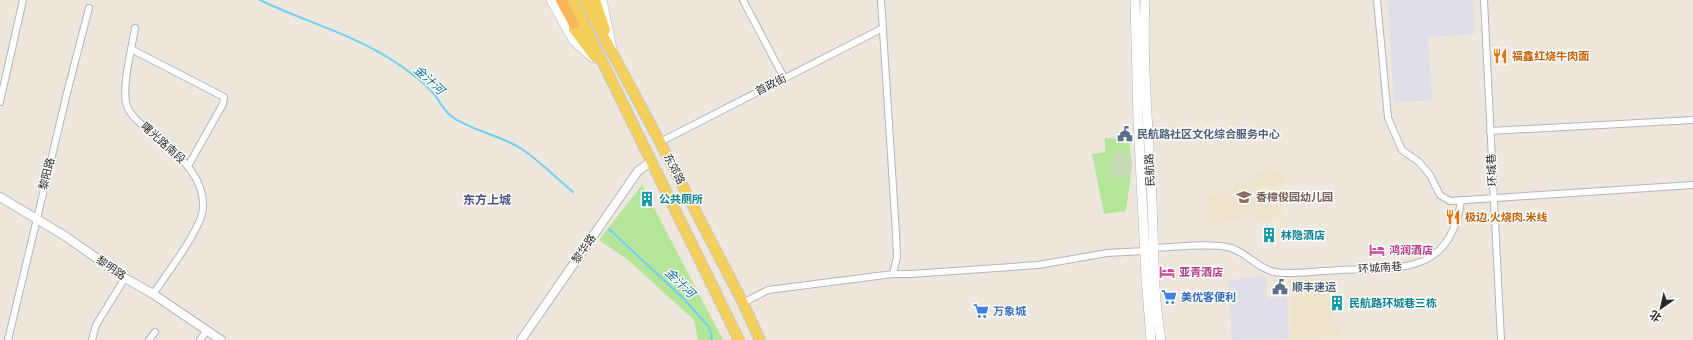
<svg xmlns="http://www.w3.org/2000/svg" width="1693" height="340" viewBox="0 0 1693 340" font-family="Figtree,'Noto Sans SC',sans-serif">
  <rect width="100%" height="100%" fill="#eee7de"/>
  <g fill="#e0dee6">
    <path d="M1388,0H1473L1475,34L1428,37L1432,100L1394,103Z"/>
    <path d="M1266,276L1267,298L1287,297L1289,339L1232,340L1228,280Z"/>
  </g>
  <g fill="#efe4cd">
    <path d="M1265,169H1274L1287,178L1280,192L1283,218L1252,222L1251,212L1232,221L1209,224L1206,199L1209,195L1233,192L1234,186L1254,181L1255,174Z"/>
    <path d="M1331,277L1332,323H1341L1342,338L1291,340L1288,279Z"/>
  </g>
  <g fill="#b4e599">
    <path d="M1105,138L1129,139L1132,166L1126,211L1104,214L1092,154L1105,152Z"/>
    <path d="M642,185L723,340H697L698,339L694,320L628,260L599,240Z"/>
  </g>
  <path fill="#c6d8b4" d="M1112,154H1131C1132,176 1134,182 1110,176Z"/>
  <g fill="none" stroke-linecap="round" stroke-linejoin="round">
    <g stroke="#6fd0f2" stroke-width="2">
      <path d="M260,0C303,21 352,34 392,60C406,69 421,80 432,92C439,99 443,110 451,116C471,131 498,134 520,148C539,160 556,178 573,192"/>
      <path d="M609,229L684,299L709,327L712,337L710,340"/>
    </g>
    <defs>
      <g id="minor">
        <path d="M743,0L784,78"/>
        <path d="M1377,0L1388,118L1402,150L1419,162L1430,175L1440,195L1450,201L1693,185"/>
        <path d="M1484,0L1501,340"/>
        <path d="M135,28C132,48 121,88 127,106C132,120 151,131 161,140C181,157 205,179 203,208C202,228 166,275 153,294"/>
        <path d="M131,49L224,97L223,104L188,166"/>
        <path d="M0,102L23,0"/>
        <path d="M1490,131L1693,120"/>
        <path d="M660,142L883,28"/>
        <path d="M1154,248C1178,247 1204,243 1227,247C1245,250 1257,269 1275,272C1290,275 1322,271 1339,270C1400,268 1451,275 1461,200"/>
        <path d="M893,274H911L1038,265L1107,253L1145,251"/>
        <path d="M743,303L768,290L893,274L897,257L896,233L881,0"/>
        <path d="M8,340L67,93L89,8"/>
        <path d="M92,340L96,325L125,278"/>
        <path d="M149,340L155,332"/>
        <path d="M200,340L207,330"/>
      </g>
      <g id="tertiary">
        <path d="M0,197L65,236L125,278L153,294L221,340"/>
        <path d="M521,340L638,171L652,161"/>
      </g>
      <g id="secondary">
        <path d="M551,0L574,41L593,58"/>
        <path d="M602,0L612,49"/>
        <path d="M1135,0L1138,118L1146,277L1151,340"/>
        <path d="M1145,0C1142,67 1149,134 1152,201C1154,247 1153,294 1161,340"/>
      </g>
      <g id="primary">
        <path d="M572,0L739,340"/>
        <path d="M584,0L660,142L743,303L760,340"/>
        <path d="M595,0L605,30"/>
        <path d="M574,24V29L595,57"/>
      </g>
      <path id="trunk" d="M561,0L574,24"/>
    </defs>
    <use href="#minor" stroke="#b2b4c0" stroke-width="8"/>
    <use href="#tertiary" stroke="#b2b4c0" stroke-width="10"/>
    <use href="#secondary" stroke="#b2b4c0" stroke-width="10"/>
    <use href="#primary" stroke="#c8c8c8" stroke-width="12"/>
    <use href="#trunk" stroke="#c8c8c8" stroke-width="12"/>
    <use href="#minor" stroke="#fff" stroke-width="6"/>
    <use href="#tertiary" stroke="#fff" stroke-width="8"/>
    <use href="#secondary" stroke="#fff" stroke-width="9"/>
    <use href="#primary" stroke="#f4cf5c" stroke-width="10"/>
    <use href="#trunk" stroke="#fab65a" stroke-width="10"/>
  </g>
  <defs>
    <symbol id="restaurant-bare" viewBox="-9 -9 18 18"><path d="M-5-6h1v4h1v-4h1v4h1v-4h1v5L-1.5 .5V6h-2V.5L-5-1ZM5-6V6H3V1.5H1.5Q1.5-4 5-6Z" fill="#e8710a" stroke="#fff" stroke-width="2.5" paint-order="stroke"/></symbol>
    <symbol id="civic-bare" viewBox="-9 -9 18 18"><path d="M-.6-6.5H3V-4.5H.6V-3L4-1V1h2V6H-6V1h2V-1L-.6-3ZM-1.2 2.5V6h2.4V2.5Z" fill="#5c6f8a" stroke="#fff" stroke-width="2.5" paint-order="stroke"/></symbol>
    <symbol id="school-bare" viewBox="-9 -9 18 18"><path d="M0-5L7-2L0 1L-7-2ZM-4 1L0 2.5L4 1V4Q0 6-4 4Z" fill="#8d6e63" stroke="#fff" stroke-width="2.5" paint-order="stroke"/></symbol>
    <symbol id="building-bare" viewBox="-9 -9 18 18"><path d="M-4-6H4V6H1V3H-1V6H-4ZM-2.5-4.3h1.7v1.8h-1.7ZM.8-4.3h1.7v1.8H.8ZM-2.5-1h1.7V.8h-1.7ZM.8-1h1.7V.8H.8Z" fill="#0f9aa8" stroke="#fff" stroke-width="2.5" paint-order="stroke"/></symbol>
    <symbol id="hotel-bare" viewBox="-9 -9 18 18"><path d="M-6-4.5h1.5V1H6V5H4.5V3h-9V5H-6ZM-4 0a1.8 1.8 0 1 1 3.6 0ZM.5 0V-2.5h3Q6-2.5 6 0Z" fill="#d1479c" stroke="#fff" stroke-width="2.5" paint-order="stroke"/></symbol>
    <symbol id="supermarket-bare" viewBox="-9 -9 18 18"><path d="M-6-5.5h2.5l.6 2H6L4.5 2H-2.5L-4.4-4H-6ZM-1.5 3.2a1.3 1.3 0 1 0 .1 0ZM3 3.2a1.3 1.3 0 1 0 .1 0Z" fill="#3f7fe0" stroke="#fff" stroke-width="2.5" paint-order="stroke"/></symbol>
  </defs>
  <g fill-rule="evenodd">
    <use href="#restaurant-bare" x="1489" y="45" width="22" height="22"/>
    <use href="#civic-bare" x="1114" y="123" width="22" height="22"/>
    <use href="#school-bare" x="1233" y="186" width="22" height="22"/>
    <use href="#building-bare" x="636" y="188" width="22" height="22"/>
    <use href="#restaurant-bare" x="1442" y="206" width="22" height="22"/>
    <use href="#building-bare" x="1258" y="224" width="22" height="22"/>
    <use href="#hotel-bare" x="1366" y="239" width="22" height="22"/>
    <use href="#hotel-bare" x="1156" y="261" width="22" height="22"/>
    <use href="#civic-bare" x="1269" y="276" width="22" height="22"/>
    <use href="#supermarket-bare" x="1158" y="286" width="22" height="22"/>
    <use href="#building-bare" x="1326" y="292" width="22" height="22"/>
    <use href="#supermarket-bare" x="970" y="300" width="22" height="22"/>
  </g>
  <g text-anchor="middle" dominant-baseline="central" stroke-width="3" stroke-linejoin="round" paint-order="stroke">
    <g font-size="11" font-weight="bold" fill="#c56008" stroke="#fff" text-anchor="start">
      <text x="1512" y="56">福鑫红烧牛肉面</text>
      <text x="1465" y="217">极边.火烧肉.米线</text>
    </g>
    <g font-size="11" fill="#2c2c2c" stroke="#fff">
      <text transform="translate(771 85) rotate(-27)">首政街</text>
      <text transform="translate(163 143) rotate(42)">曙光路南段</text>
      <text transform="translate(674 169) rotate(63)">东郊路</text>
      <text transform="translate(1150 170) rotate(-93)">民航路</text>
      <text transform="translate(1492 170) rotate(-93)">环城巷</text>
      <text transform="translate(47 174) rotate(-76)">黎阳路</text>
      <text transform="translate(584 249) rotate(-55)">黎华路</text>
      <text transform="translate(111 268) rotate(34)">黎明路</text>
      <text transform="translate(1380 268) rotate(-4)">环城南巷</text>
    </g>
    <g font-size="11" font-weight="bold" fill="#4e5e75" stroke="#fff" text-anchor="start">
      <text x="1137" y="134">民航路社区文化综合服务中心</text>
      <text x="1292" y="287">顺丰速运</text>
    </g>
    <g font-size="11" font-weight="bold" fill="#785e54" stroke="#fff" text-anchor="start">
      <text x="1256" y="197">香樟俊园幼儿园</text>
    </g>
    <g font-size="11" font-weight="bold" fill="#0d838f" stroke="#fff" text-anchor="start">
      <text x="659" y="199">公共厕所</text>
      <text x="1281" y="235">林隐酒店</text>
      <text x="1349" y="303">民航路环城巷三栋</text>
    </g>
    <g font-size="11" font-weight="bold" fill="#b23c85" stroke="#fff" text-anchor="start">
      <text x="1389" y="250">鸿润酒店</text>
      <text x="1179" y="272">亚青酒店</text>
    </g>
    <g font-size="11" font-weight="bold" fill="#366cbe" stroke="#fff" text-anchor="start">
      <text x="1181" y="297">美优客便利</text>
      <text x="993" y="311">万象城</text>
    </g>
    <g font-size="12" font-style="italic" fill="#0a6fa1" stroke="#fff">
      <text transform="translate(429 80) rotate(43)">金汁河</text>
      <text transform="translate(680 283) rotate(44)">金汁河</text>
    </g>
    <g font-size="12" font-weight="bold" fill="#4a547e" stroke="#fff">
      <text x="487" y="200">东方上城</text>
    </g>
  </g>
  <g transform="translate(1661 308) rotate(214)" stroke="#ffffff" stroke-width="3" paint-order="stroke">
  <path d="M0-3L7 15L0 10L-7 15Z" fill="#2c2c2c"/>
  <text y="-6" font-size="11" font-weight="bold" text-anchor="middle" fill="#2c2c2c">北</text>
  </g>
</svg>
